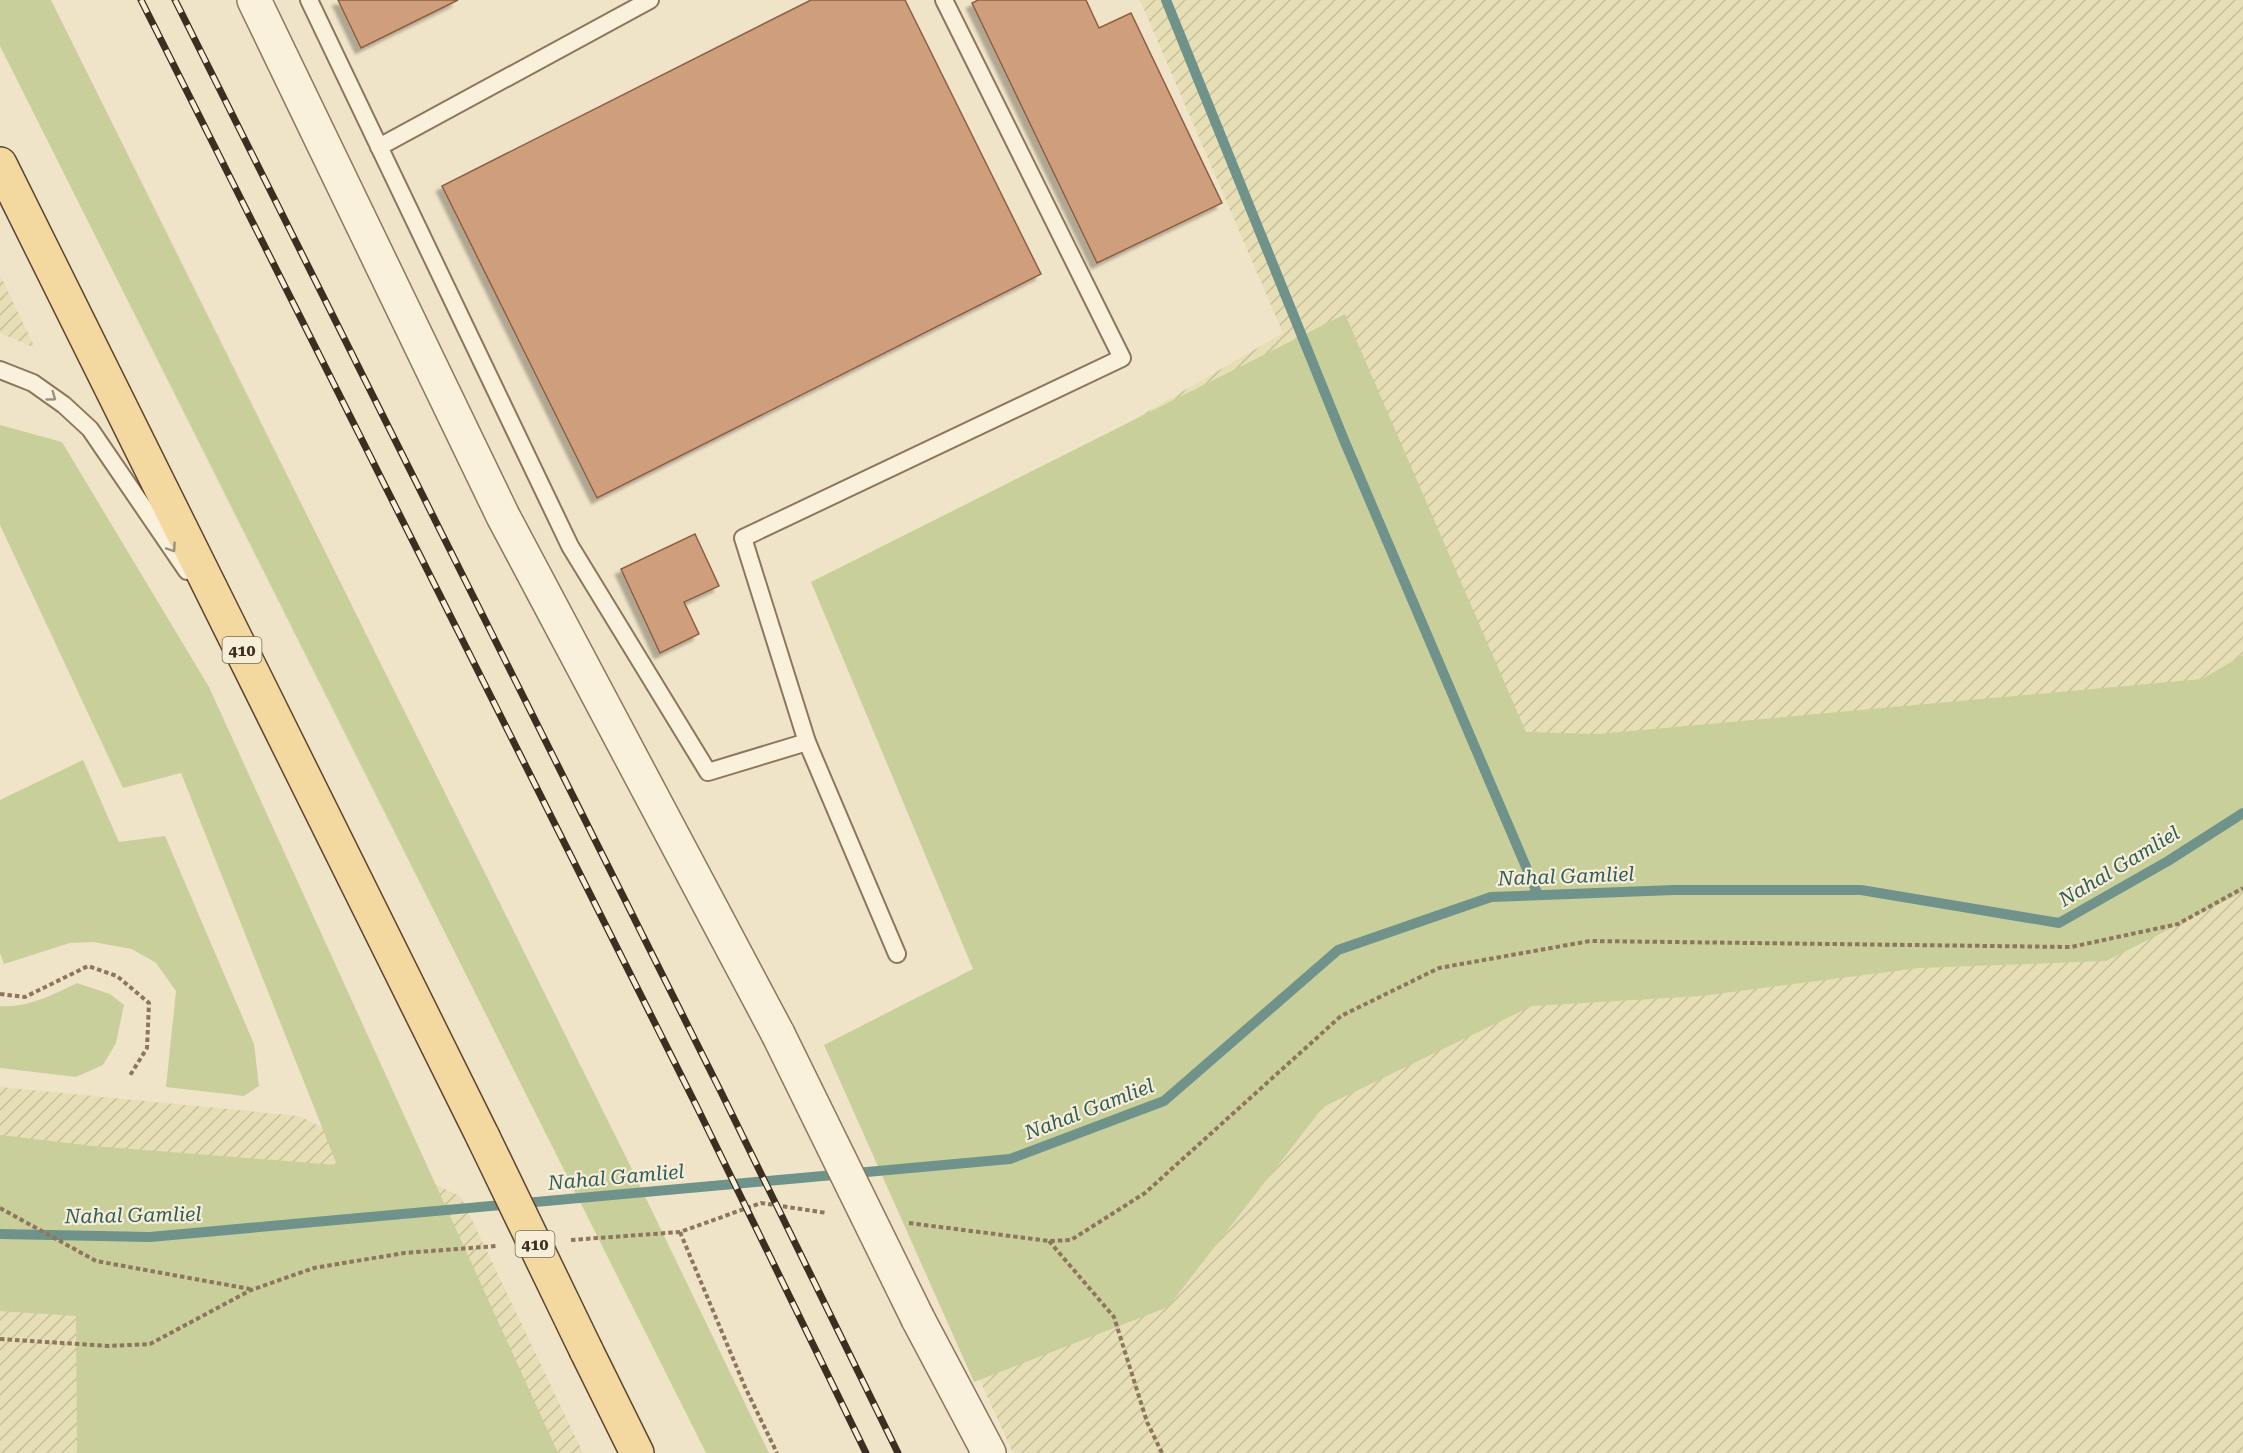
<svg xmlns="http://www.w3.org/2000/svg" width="2243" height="1453" viewBox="0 0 2243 1453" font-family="'Roboto Serif',serif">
  <defs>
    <pattern id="farmland-furrows" width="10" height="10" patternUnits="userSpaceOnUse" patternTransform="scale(1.5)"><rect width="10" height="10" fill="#e6deb5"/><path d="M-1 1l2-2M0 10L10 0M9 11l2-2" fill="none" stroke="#c6bf9b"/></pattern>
    <filter id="shadow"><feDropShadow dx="-5.5" dy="5.5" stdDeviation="1.5" flood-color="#0004"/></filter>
  </defs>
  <rect width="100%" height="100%" fill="#f0e4c8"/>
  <g fill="url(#farmland-furrows)">
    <path d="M1140,0H2243V1453H1013L830,1051L985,967L835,593L1283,333Z"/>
    <path d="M0,275L35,348L0,333Z"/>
    <path d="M0,1087L299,1116L461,1197L583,1453H0Z"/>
  </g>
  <g fill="#c9cf9b">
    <path d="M0,0H51L626,1157L769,1453H706L0,46Z"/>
    <path d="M1345,314L1526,732L1598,734L2202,679L2243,655V892L2106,961L1919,968L1701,996L1532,1006L1323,1107L1168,1307L974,1382L824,1045L973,969L811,582Z"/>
    <path d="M0,425L62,442L209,687L558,1453H77L76,1316L0,1311V1135L93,1146L337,1165L181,773L123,788L0,525Z"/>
    <path d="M83,760L119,842L165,836L254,1044L259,1086L244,1096L166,1087L176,991L156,963L132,949L93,942L70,943L4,964L0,953V800Z"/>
    <path d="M77,983L110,994L124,1005L116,1043L103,1065L76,1077L0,1068V1006C27,1008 53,995 77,983Z"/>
  </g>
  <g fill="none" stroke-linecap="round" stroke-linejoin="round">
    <g stroke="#6f938a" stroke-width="10">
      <path d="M1166,0L1344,440L1538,895"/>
      <path d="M0,1234L150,1237L1010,1159L1164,1101L1338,950L1491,897L1674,890H1861L2059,923L2168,861L2243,813"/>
    </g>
  </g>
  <g fill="#cf9f7d" stroke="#8d5f41" stroke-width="1.5" filter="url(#shadow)">
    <path d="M338,0H458L361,48Z"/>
    <path d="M811,0H905L1041,274L597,498L442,186Z"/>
    <path d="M978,0H1086L1099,28L1131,13L1222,203L1097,263L972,3Z"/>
    <path d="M695,534L719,586L684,602L699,634L660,653L621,569Z"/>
  </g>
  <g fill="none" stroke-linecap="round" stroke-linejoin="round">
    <defs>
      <g id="lane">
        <path d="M309,0L570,546L708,772L807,742"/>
        <path d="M379,147L650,0"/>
        <path d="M0,370L33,383L64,405L90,429L187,571"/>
        <path d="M897,954L807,742L743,538L1122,358L944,0"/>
      </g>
      <g id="street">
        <path d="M254,0L503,516L778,1034"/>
        <path d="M918,1319L989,1453"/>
      </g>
      <g id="primary">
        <path d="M0,164L483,1137"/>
        <path d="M586,1350L637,1453"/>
      </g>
    </defs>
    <use href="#lane" stroke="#8d765c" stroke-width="20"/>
    <use href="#street" stroke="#8d765c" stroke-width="36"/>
    <use href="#primary" stroke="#5b4430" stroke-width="36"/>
    <g stroke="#8d765c" stroke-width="4" stroke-dasharray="4.5 3" stroke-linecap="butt">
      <path d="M0,994L25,997L88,966L117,976L149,1003L147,1048L129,1077"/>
      <path d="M0,1208L96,1261L250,1289"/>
      <path d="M909,1223L1049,1241L1071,1240L1145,1193L1341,1016L1439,968L1590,941L2071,947L2178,924L2243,888"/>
      <path d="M680,1232L745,1387L777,1453"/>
      <path d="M571,1240L680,1232L761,1203L827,1213"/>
      <path d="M1049,1241L1114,1317L1147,1422L1162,1453"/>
      <path d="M0,1339L109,1346L150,1344L251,1290L314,1268L404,1253L497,1246"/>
    </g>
    <use href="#lane" stroke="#faf1dc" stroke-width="16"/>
    <use href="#street" stroke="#faf1dc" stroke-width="33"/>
    <use href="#primary" stroke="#f3d9a0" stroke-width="33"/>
    <defs>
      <g id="rail">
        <path d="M141,0L696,1105L866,1453"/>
        <path d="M175,0L721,1092L898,1453"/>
      </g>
    </defs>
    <use href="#rail" stroke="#3d2e20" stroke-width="7"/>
    <use href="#rail" stroke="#f7eed8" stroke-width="4.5" stroke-dasharray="14" stroke-linecap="butt"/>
    <defs>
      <path id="street-bridge" d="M778,1034L918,1319"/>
      <path id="primary-bridge" d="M483,1137L586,1350"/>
    </defs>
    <use href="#street-bridge" stroke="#8d765c" stroke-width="36" stroke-linecap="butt"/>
    <use href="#primary-bridge" stroke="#5b4430" stroke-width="36" stroke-linecap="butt"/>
    <use href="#street-bridge" stroke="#faf1dc" stroke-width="33"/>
    <use href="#primary-bridge" stroke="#f3d9a0" stroke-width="33"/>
  </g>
  <defs><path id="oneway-chevron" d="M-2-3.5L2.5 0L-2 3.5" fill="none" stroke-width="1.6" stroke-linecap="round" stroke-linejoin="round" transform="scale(1.5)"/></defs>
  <g stroke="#9c907e">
    <use href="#oneway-chevron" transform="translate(52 397) rotate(36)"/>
    <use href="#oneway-chevron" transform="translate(172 548) rotate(56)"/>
  </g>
  <g text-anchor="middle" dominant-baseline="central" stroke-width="4.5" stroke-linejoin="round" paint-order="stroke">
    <g fill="#f7eed8" stroke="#756857" stroke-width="1.5">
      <rect x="222.5" y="637" width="39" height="26" rx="4.5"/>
      <rect x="515.5" y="1231" width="39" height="26" rx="4.5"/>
    </g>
    <g font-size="16" font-weight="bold" fill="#3d2e20">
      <text x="242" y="650">410</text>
      <text x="535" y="1244">410</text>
    </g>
    <g font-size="20" font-style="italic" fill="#2f5d5a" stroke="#f7eed8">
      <text transform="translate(2119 866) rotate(-31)">Nahal Gamliel</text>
      <text transform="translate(1566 876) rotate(-2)">Nahal Gamliel</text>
      <text transform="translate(1089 1109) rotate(-21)">Nahal Gamliel</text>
      <text transform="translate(616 1177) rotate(-5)">Nahal Gamliel</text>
      <text transform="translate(133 1215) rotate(-1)">Nahal Gamliel</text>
    </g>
  </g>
</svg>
